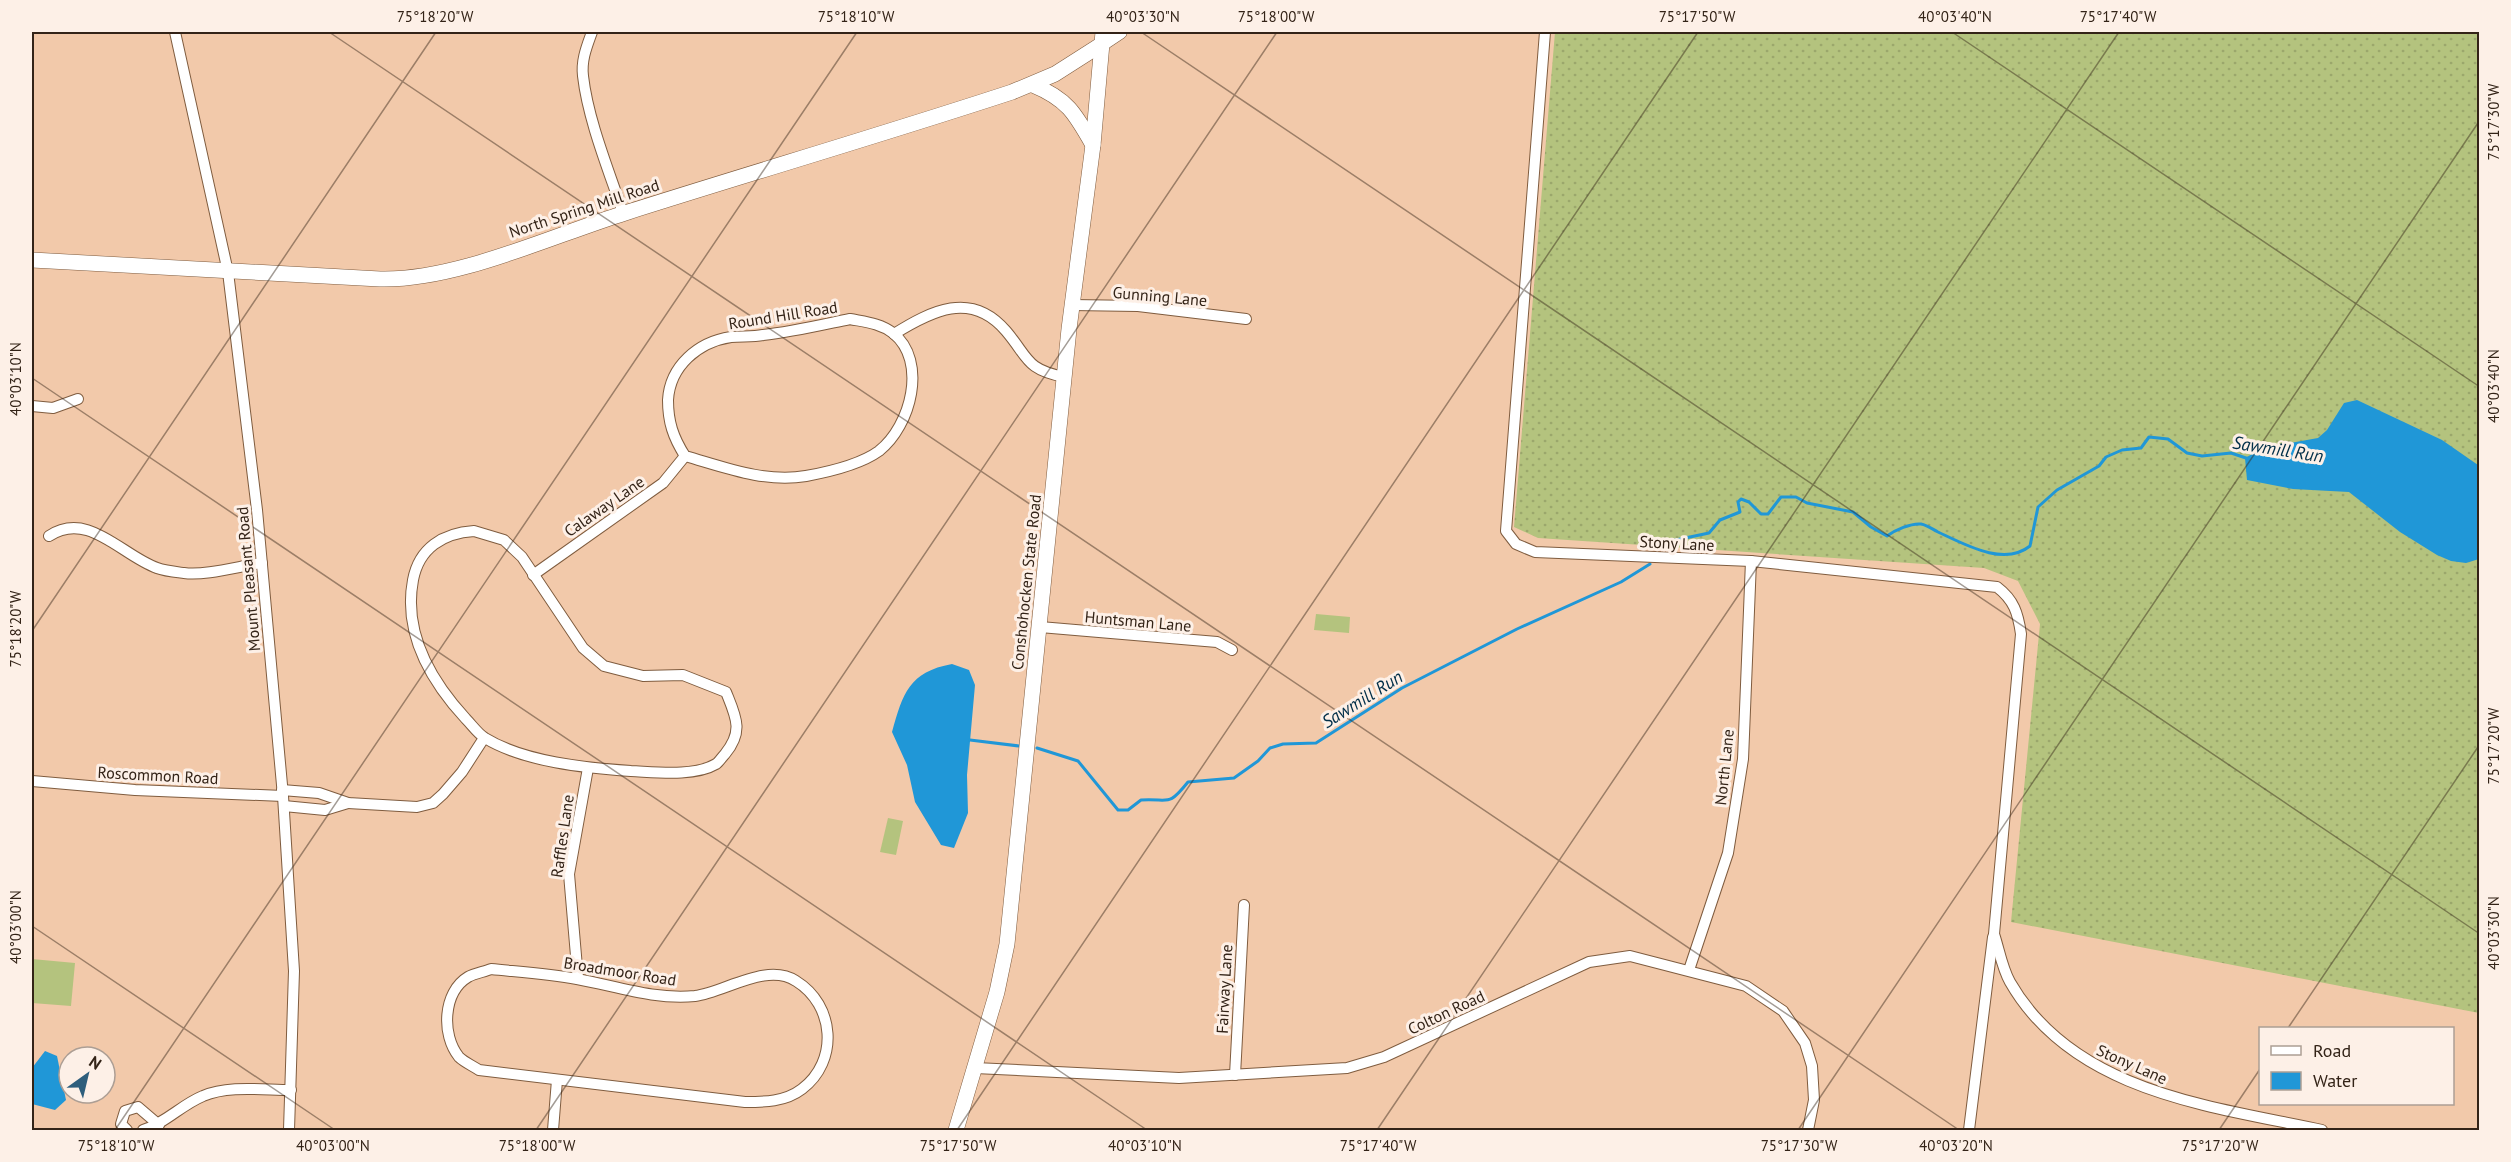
<svg xmlns="http://www.w3.org/2000/svg" width="2511" height="1162" viewBox="0 0 2511 1162" font-family="'PT Sans',sans-serif">
  <defs>
    <pattern id="grass-dots" width="8" height="8" patternUnits="userSpaceOnUse" patternTransform="scale(1.5)"><rect width="8" height="8" fill="#b4c37e"/><path d="M2 2h.1M6 6h.1" fill="none" stroke="#9ba76c" stroke-width="1.8" stroke-linecap="round"/></pattern>
  </defs>
  <rect width="100%" height="100%" fill="#f2c9aa"/>
  <path fill="url(#grass-dots)" d="M1555,32H2479V1013L2011,922L2040,624L2018,581L1984,568L1538,538L1514,527Z"/>
  <g fill="#b4c37e">
    <path d="M1316,614L1350,617L1349,633L1314,630Z"/>
    <path d="M888,818L903,821L896,855L880,852Z"/>
    <path d="M32,959L75,963L71,1006L32,1003Z"/>
  </g>
  <g fill="#2097d7">
    <path d="M2357,400L2442,440L2478,465L2479,559L2466,563L2451,561L2437,555L2400,532L2349,492L2293,489L2247,480L2245,458L2263,448L2318,438L2327,430L2344,403Z"/>
    <path d="M952,664L969,670L975,685L967,775L968,813L954,848L941,845L915,802L907,765L892,732C903,693 909,672 952,664Z"/>
    <path d="M45,1051L57,1056L66,1100L55,1110L32,1104V1068Z"/>
  </g>
  <g fill="none" stroke-linecap="round" stroke-linejoin="round">
    <g stroke="#2097d7" stroke-width="3">
      <path d="M1664,548L1671,541L1709,533L1720,520L1740,512L1738,502L1741,499L1749,502L1761,514H1768L1781,497H1796L1807,503L1853,512L1871,527L1887,536C1895,530 1911,523 1921,524C1927,525 1934,530 1938,532C1964,544 2004,567 2030,546L2038,507L2057,490L2099,466L2106,457L2122,450L2141,448L2149,437L2168,439L2187,453L2202,456L2231,453L2249,459"/>
      <path d="M970,740L1019,746"/>
      <path d="M1037,748L1078,761L1118,810H1128L1141,800C1170,798 1167,808 1188,782L1234,778L1258,761L1270,748L1283,744L1316,743L1402,688L1517,629L1621,582L1650,564"/>
    </g>
    <defs>
      <g id="minor">
        <path d="M175,32L228,272L257,510L283,796L294,971L289,1130"/>
        <path d="M592,32C587,46 581,60 583,76C588,120 609,171 623,213"/>
        <path d="M1545,32L1506,531L1516,544L1535,552L1751,561L1997,587C2014,600 2018,613 2021,634L1994,934C1999,949 2002,968 2010,982C2073,1092 2210,1106 2322,1130"/>
        <path d="M1072,305L1138,306L1246,319"/>
        <path d="M850,319C865,322 880,323 893,333C928,361 911,426 879,451C861,464 828,472 806,476C764,483 724,467 685,456C673,437 668,422 668,400C670,366 698,342 731,337C742,336 753,337 763,335C792,332 821,325 850,319Z"/>
        <path d="M894,334C931,311 971,290 1006,331C1029,358 1025,369 1064,377"/>
        <path d="M32,406L53,408L78,399"/>
        <path d="M474,531L504,540L522,557L583,648L604,666L643,676L683,675L726,692C736,717 744,731 725,754C722,757 719,762 716,764C694,777 655,772 631,771C586,768 524,762 485,738C478,734 472,725 466,719C431,681 403,633 413,580C419,548 443,533 474,531Z"/>
        <path d="M49,536C88,510 121,555 157,568C165,571 176,572 184,573C205,576 240,566 262,563"/>
        <path d="M533,575L663,483L685,456"/>
        <path d="M1040,627L1217,642L1232,650"/>
        <path d="M32,781L135,790L283,796"/>
        <path d="M282,790L319,793L348,803L417,807L433,803L443,794L462,772L484,738"/>
        <path d="M284,806L325,810L348,803"/>
        <path d="M491,969C520,972 549,974 577,979C616,986 654,1000 695,996C725,992 767,962 796,981C835,1005 839,1061 802,1089C785,1102 764,1102 745,1102L479,1070C473,1066 464,1062 459,1057C441,1035 443,992 468,977C475,973 484,972 491,969Z"/>
        <path d="M1689,970L1728,853L1743,759L1751,561"/>
        <path d="M578,979L569,874L588,768"/>
        <path d="M975,1068L1179,1078L1347,1068L1384,1057L1589,962L1630,956L1746,986L1783,1011L1805,1043L1812,1066L1814,1100L1808,1130"/>
        <path d="M1235,1075L1244,905"/>
        <path d="M127,1130L121,1124L125,1111L138,1107L159,1125"/>
        <path d="M143,1130C166,1123 181,1105 203,1096C228,1085 263,1090 291,1090"/>
        <path d="M553,1130L557,1080"/>
        <path d="M1969,1130L1993,937"/>
      </g>
      <path id="tertiary" d="M1102,44L1120,32"/>
      <g id="secondary">
        <path d="M1033,85C1067,99 1075,113 1093,145"/>
        <path d="M32,260L380,279C456,281 551,236 625,213C754,172 884,134 1012,92L1055,74L1102,44"/>
        <path d="M956,1130L997,992L1007,944L1069,329L1093,145L1103,32"/>
      </g>
    </defs>
    <use href="#minor" stroke="#7f5c3f" stroke-width="12"/>
    <use href="#tertiary" stroke="#7f5c3f" stroke-width="15"/>
    <use href="#secondary" stroke="#7f5c3f" stroke-width="16"/>
    <use href="#minor" stroke="#fff" stroke-width="10"/>
    <use href="#tertiary" stroke="#fff" stroke-width="14"/>
    <use href="#secondary" stroke="#fff" stroke-width="15"/>
  </g>
  <path fill="none" stroke="#332317" stroke-width="1.5" stroke-opacity="0.45" d="M329,32L1959,1130M1141,32L2480,934M1952,32L2480,387M32,378L1147,1130M32,631L436,32M32,926L335,1130M2288,1028L2480,744M115,1130L857,32M536,1130L1277,32M957,1130L1698,32M1377,1130L2119,32M1798,1130L2480,120M2219,1130L2260,1069"/>
  <g text-anchor="middle" dominant-baseline="central" stroke-width="6" stroke-linejoin="round" paint-order="stroke">
    <g font-size="16" fill="#332317" stroke="#fdf0e7">
      <text transform="translate(584 208) rotate(-18)">North Spring Mill Road</text>
      <text transform="translate(1160 296) rotate(5)">Gunning Lane</text>
      <text transform="translate(783 315) rotate(-9)">Round Hill Road</text>
      <text transform="translate(604 506) rotate(-35)">Calaway Lane</text>
      <text transform="translate(1677 543) rotate(3)">Stony Lane</text>
      <text transform="translate(248 579) rotate(-95)">Mount Pleasant Road</text>
      <text transform="translate(1026 582) rotate(-84)">Conshohocken State Road</text>
      <text transform="translate(1138 621) rotate(5)">Huntsman Lane</text>
      <text transform="translate(1724 767) rotate(-84)">North Lane</text>
      <text transform="translate(158 775) rotate(3)">Roscommon Road</text>
      <text transform="translate(562 836) rotate(-82)">Raffles Lane</text>
      <text transform="translate(620 971) rotate(9)">Broadmoor Road</text>
      <text transform="translate(1224 989) rotate(-87)">Fairway Lane</text>
      <text transform="translate(1446 1012) rotate(-25)">Colton Road</text>
      <text transform="translate(2132 1064) rotate(24)">Stony Lane</text>
    </g>
    <g font-size="18" font-style="italic" fill="#002e48" stroke="#fdf0e7">
      <text transform="translate(2278 449) rotate(9)">Sawmill Run</text>
      <text transform="translate(1362 699) rotate(-32)">Sawmill Run</text>
    </g>
  </g>
  <rect width="2511" height="1162" fill="none" stroke="#fdf0e7" stroke-width="66"/>
  <rect x="2259" y="1027" width="195" height="78" fill="#fdf0e7" stroke="#ac9e94" stroke-width="1.5"/>
  <rect x="2271" y="1046" width="30" height="9" fill="#ffffff" stroke="#ac9e94" stroke-width="1.5"/>
  <text x="2313" y="1057" font-size="18" fill="#332317">Road</text>
  <rect x="2271" y="1072" width="30" height="18" fill="#2097d7" stroke="#ac9e94" stroke-width="1.5"/>
  <text x="2313" y="1087" font-size="18" fill="#332317">Water</text>
  <g transform="translate(87 1075) rotate(34)"><circle r="28" fill="#fdf0e7" stroke="#ac9e94" stroke-width="1.5"/>
  <path d="M0-4.5L10 22L0 15L-10 22Z" fill="#2e5e7c"/>
  <text y="-9" font-size="16" font-weight="bold" text-anchor="middle" fill="#332317">N</text>
  </g>
  <rect x="33" y="33" width="2445" height="1096" fill="none" stroke="#332317" stroke-width="2"/>
  <g font-size="15" text-anchor="middle" fill="#332317">
    <text x="435" y="22">75°18'20"W</text>
    <text x="856" y="22">75°18'10"W</text>
    <text x="1143" y="22">40°03'30"N</text>
    <text x="1276" y="22">75°18'00"W</text>
    <text x="1697" y="22">75°17'50"W</text>
    <text x="1955" y="22">40°03'40"N</text>
    <text x="2118" y="22">75°17'40"W</text>
    <text transform="translate(2494 122) rotate(-90)" y="5">75°17'30"W</text>
    <text transform="translate(16 379) rotate(-90)" y="5">40°03'10"N</text>
    <text transform="translate(2494 386) rotate(-90)" y="5">40°03'40"N</text>
    <text transform="translate(16 629) rotate(-90)" y="5">75°18'20"W</text>
    <text transform="translate(2494 746) rotate(-90)" y="5">75°17'20"W</text>
    <text transform="translate(16 927) rotate(-90)" y="5">40°03'00"N</text>
    <text transform="translate(2494 933) rotate(-90)" y="5">40°03'30"N</text>
    <text x="116" y="1151">75°18'10"W</text>
    <text x="333" y="1151">40°03'00"N</text>
    <text x="537" y="1151">75°18'00"W</text>
    <text x="958" y="1151">75°17'50"W</text>
    <text x="1145" y="1151">40°03'10"N</text>
    <text x="1378" y="1151">75°17'40"W</text>
    <text x="1799" y="1151">75°17'30"W</text>
    <text x="1956" y="1151">40°03'20"N</text>
    <text x="2220" y="1151">75°17'20"W</text>
  </g>
</svg>
